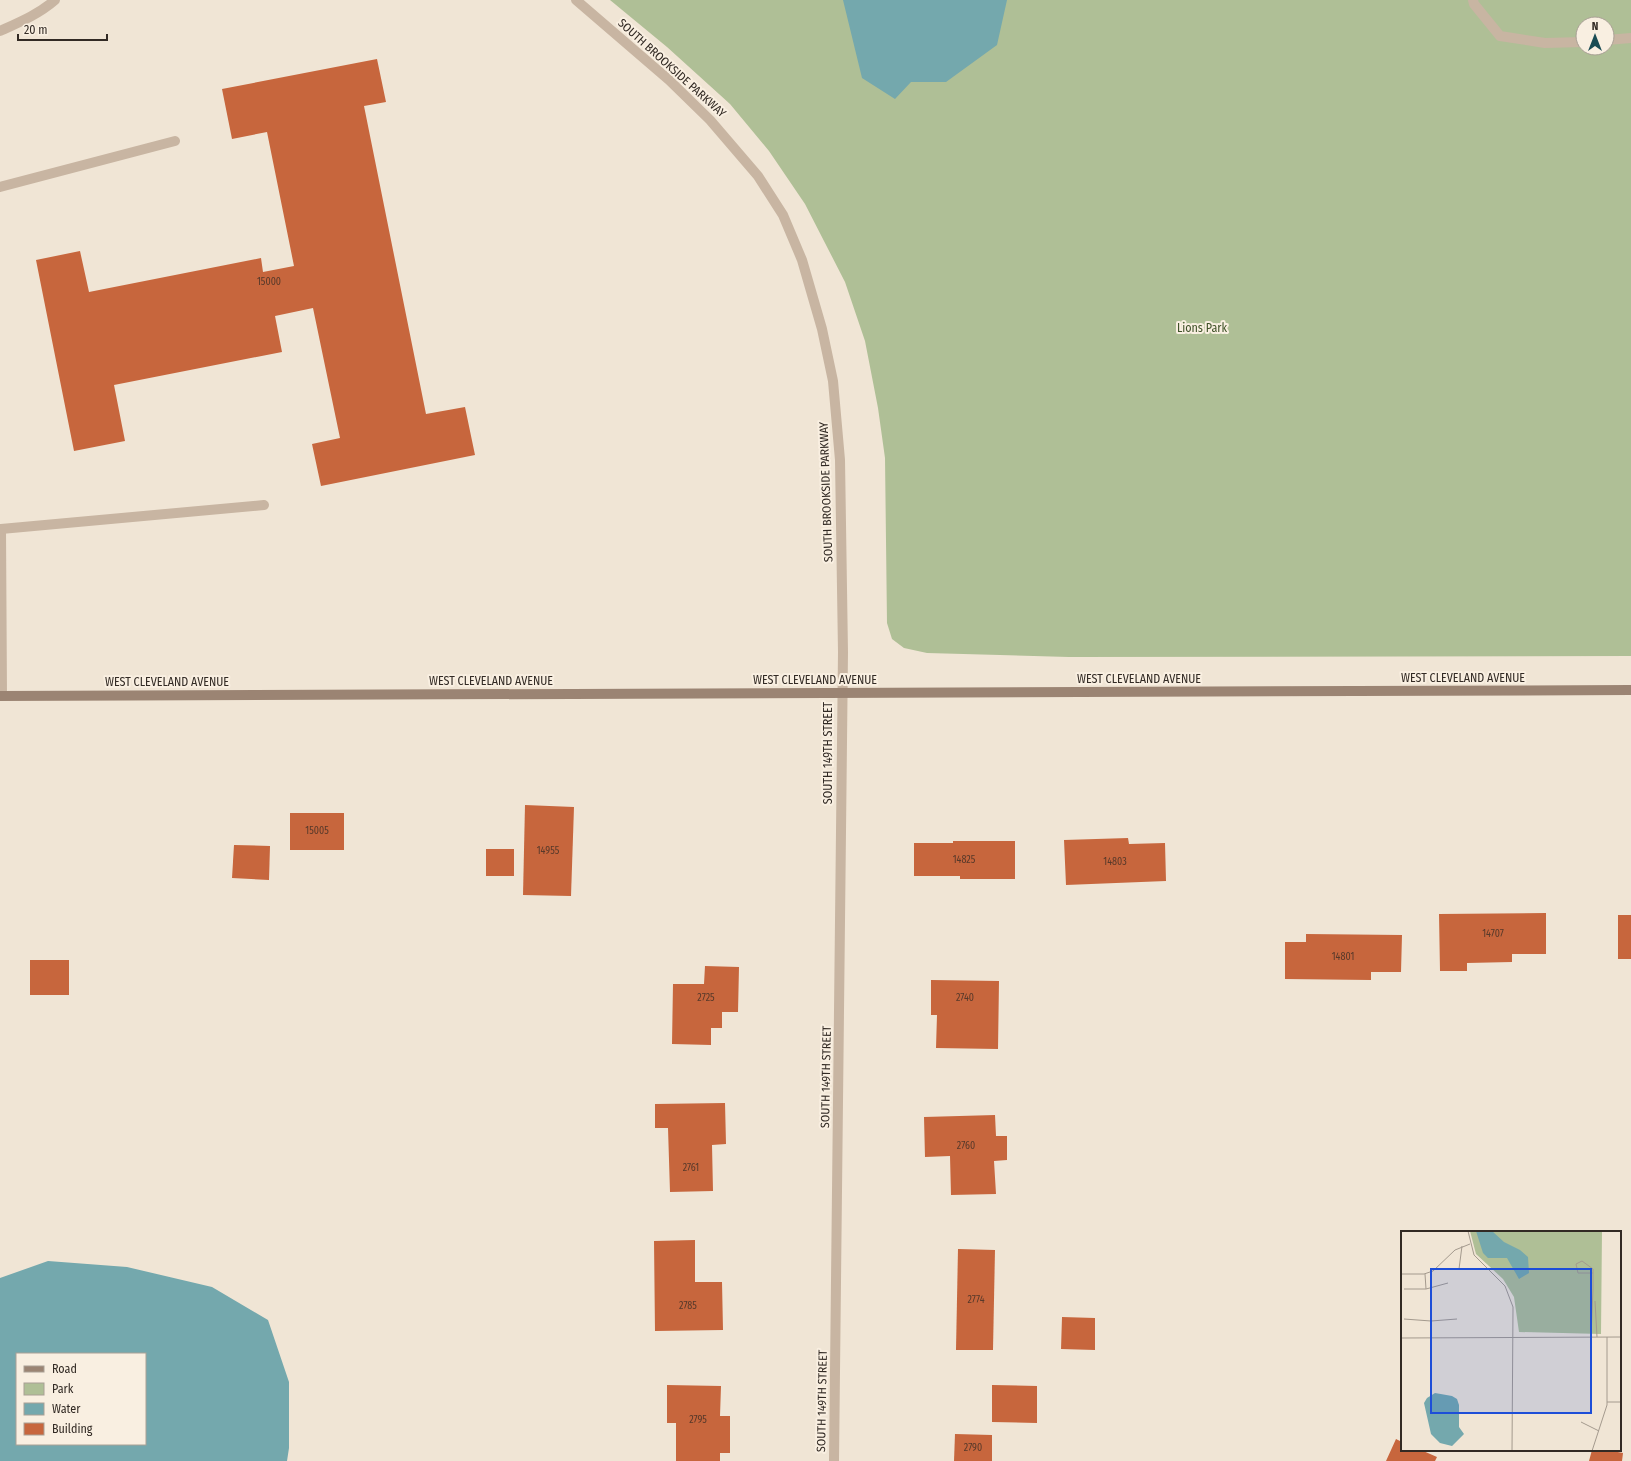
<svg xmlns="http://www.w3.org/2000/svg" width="1631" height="1461" viewBox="0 0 1631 1461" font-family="'Fira Sans Condensed',sans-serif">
  <rect width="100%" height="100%" fill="#f0e5d5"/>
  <path fill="#afbf96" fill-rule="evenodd" d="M610,0H1631V656L1069,657L927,653L904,648L892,639L887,623L885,458L878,408L865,341L845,282L805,204L769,151L730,104L667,47ZM1583,24H1607V48H1583Z"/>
  <g fill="#74a8ad" fill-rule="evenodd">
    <path d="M843,0H1007L997,45L946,82H911L895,99L862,78Z"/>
    <path d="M48,1261L127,1267L212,1287L268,1320L289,1382V1448L287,1461H0V1278ZM17,1354H145V1444H17Z"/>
  </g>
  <g fill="#c7663d">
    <path d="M377,59L386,102L364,106L426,414L465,407L475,455L321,486L312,444L340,438L313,308L275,316L282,352L114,385L125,441L74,451L36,260L80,251L89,292L261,258L263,272L294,266L267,132L232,139L222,89Z"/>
    <path d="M525,805L574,807L571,896L523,895Z"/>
    <rect x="290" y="813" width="54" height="37"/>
    <path d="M1128,838L1129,844L1165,843L1166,881L1066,885L1064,840Z"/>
    <path d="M953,841H1015V879H960V876H914V843H953Z"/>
    <path d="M234,845L270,846L269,880L232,878Z"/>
    <rect x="486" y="849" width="28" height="27"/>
    <path d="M1546,913V954H1512V962L1467,963V971H1440L1439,914Z"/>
    <rect x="1618" y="915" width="13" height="44"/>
    <path d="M1306,934L1402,935L1401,972H1371V980L1285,979V942H1306Z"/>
    <rect x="30" y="960" width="39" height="35"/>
    <path d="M705,966L739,967L738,1012H722V1028H711V1045L672,1044L673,984H704Z"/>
    <path d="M931,980L999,981L998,1049L936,1048L937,1015H931Z"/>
    <path d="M725,1103L726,1144L712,1145L713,1191L670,1192L668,1128H655V1104Z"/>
    <path d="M995,1115L996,1136H1007V1160L994,1161L996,1194L951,1195L950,1156L925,1157L924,1117Z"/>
    <path d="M695,1240V1282H722L723,1330L655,1331L654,1241Z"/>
    <path d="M958,1249L995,1250L993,1350H956Z"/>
    <path d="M1062,1317L1095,1318V1350L1061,1349Z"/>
    <path d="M667,1385L721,1386L720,1416H730V1453H720V1461H676V1423H667Z"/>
    <path d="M992,1385L1037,1386V1423L992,1422Z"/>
    <path d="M955,1434L992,1435V1461H954Z"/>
    <path d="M1396,1439L1402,1442V1450H1421L1437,1457L1435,1461H1386Z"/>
    <path d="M1592,1450H1607L1623,1453L1622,1461H1589Z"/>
  </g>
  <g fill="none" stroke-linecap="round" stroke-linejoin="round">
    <g stroke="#c8b5a2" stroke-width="10">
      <path d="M1473,0L1474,4L1500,36L1545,43L1583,42"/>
      <path d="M1607,40L1631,38"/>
      <path d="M0,187L175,141"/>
      <path d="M0,529H1L2,696"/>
      <path d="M1,529L264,505"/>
    </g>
    <g stroke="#c8b5a2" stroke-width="10">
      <path d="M576,0L669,80L710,120L758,176L783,215L802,260L822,329L833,381L840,460L843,652L834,1461"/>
      <path d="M0,31C20,22 39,14 55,0"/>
    </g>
    <path stroke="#9b8473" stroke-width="10" d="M0,696L1631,690"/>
  </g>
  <g text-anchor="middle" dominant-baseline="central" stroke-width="4" stroke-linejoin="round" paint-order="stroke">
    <g font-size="10" fill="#57392a">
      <text x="269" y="282">15000</text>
      <text x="317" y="831">15005</text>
      <text x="548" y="851">14955</text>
      <text x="964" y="860">14825</text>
      <text x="1115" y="862">14803</text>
      <text x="1493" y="934">14707</text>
      <text x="1343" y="957">14801</text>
      <text x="706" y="998">2725</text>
      <text x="965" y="998">2740</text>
      <text x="966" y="1146">2760</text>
      <text x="691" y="1168">2761</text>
      <text x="976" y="1300">2774</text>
      <text x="688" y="1306">2785</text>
      <text x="698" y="1420">2795</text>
      <text x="973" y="1448">2790</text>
    </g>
    <g font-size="12" fill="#322a24" stroke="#f9efe1">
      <text transform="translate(672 68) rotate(42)">SOUTH BROOKSIDE PARKWAY</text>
      <text transform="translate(826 492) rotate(-92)">SOUTH BROOKSIDE PARKWAY</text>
      <text x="1463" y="678">WEST CLEVELAND AVENUE</text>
      <text x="1139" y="679">WEST CLEVELAND AVENUE</text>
      <text x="815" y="680">WEST CLEVELAND AVENUE</text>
      <text x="491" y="681">WEST CLEVELAND AVENUE</text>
      <text x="167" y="682">WEST CLEVELAND AVENUE</text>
      <text transform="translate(828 753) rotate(-90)">SOUTH 149TH STREET</text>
      <text transform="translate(826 1077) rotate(-89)">SOUTH 149TH STREET</text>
      <text transform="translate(822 1401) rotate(-89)">SOUTH 149TH STREET</text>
    </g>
    <g font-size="12" fill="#3f5128" stroke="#f9efe1">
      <text x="1202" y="328">Lions Park</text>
    </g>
  </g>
  <g transform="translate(1401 1231)">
    <rect width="220" height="220" fill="#f0e5d5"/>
    <path d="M69,0H201L200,103L118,101L113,66L102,48L75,23Z" fill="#afbf96"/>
    <path d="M75,0H91L103,11L119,19L127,26L128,42L118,48L106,27H87L82,22ZM34,162L51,165L56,168L58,174V196L63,203L51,215L39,212L30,203L23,172L26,167Z" fill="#74a8ad"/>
    <path fill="none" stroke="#a49a8e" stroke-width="1" d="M67,0L73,24L104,55L112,76L111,220M58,38L61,15M0,43H23L32,40L54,19L69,13M24,43L25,58L47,52M3,58H25M194,70L196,106M3,88L30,90V107M30,90L56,88M190,106L192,58V38L181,30L175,33L177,42H192M0,107L220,106M206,171H220M180,191L198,200M191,220L206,174V106"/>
    <path fill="#1d4ed8" fill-opacity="0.15" stroke="#1d4ed8" stroke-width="2" d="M30,38H190V182H30Z"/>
    <rect width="220" height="220" fill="none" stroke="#322a24" stroke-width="2"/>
  </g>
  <rect x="16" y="1353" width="130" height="92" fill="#f9efe1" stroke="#a9a095"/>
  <rect x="24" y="1366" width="20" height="6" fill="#9b8473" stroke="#a9a095"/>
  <text x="52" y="1373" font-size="12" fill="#322a24">Road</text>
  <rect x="24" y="1383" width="20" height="12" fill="#afbf96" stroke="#a9a095"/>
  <text x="52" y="1393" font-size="12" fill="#322a24">Park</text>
  <rect x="24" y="1403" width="20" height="12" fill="#74a8ad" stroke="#a9a095"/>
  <text x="52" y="1413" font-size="12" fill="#322a24">Water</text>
  <rect x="24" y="1423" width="20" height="12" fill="#c7663d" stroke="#a9a095"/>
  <text x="52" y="1433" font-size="12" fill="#322a24">Building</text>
  <g transform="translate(1595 36)"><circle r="19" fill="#f9efe1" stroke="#a9a095"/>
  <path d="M0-3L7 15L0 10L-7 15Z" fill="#1a4c54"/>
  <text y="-6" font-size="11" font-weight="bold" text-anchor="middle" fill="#322a24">N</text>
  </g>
  <path d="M18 34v6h89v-6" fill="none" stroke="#322a24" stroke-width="2"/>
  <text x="24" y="34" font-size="12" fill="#322a24" stroke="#f9efe1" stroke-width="3" paint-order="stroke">20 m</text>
</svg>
